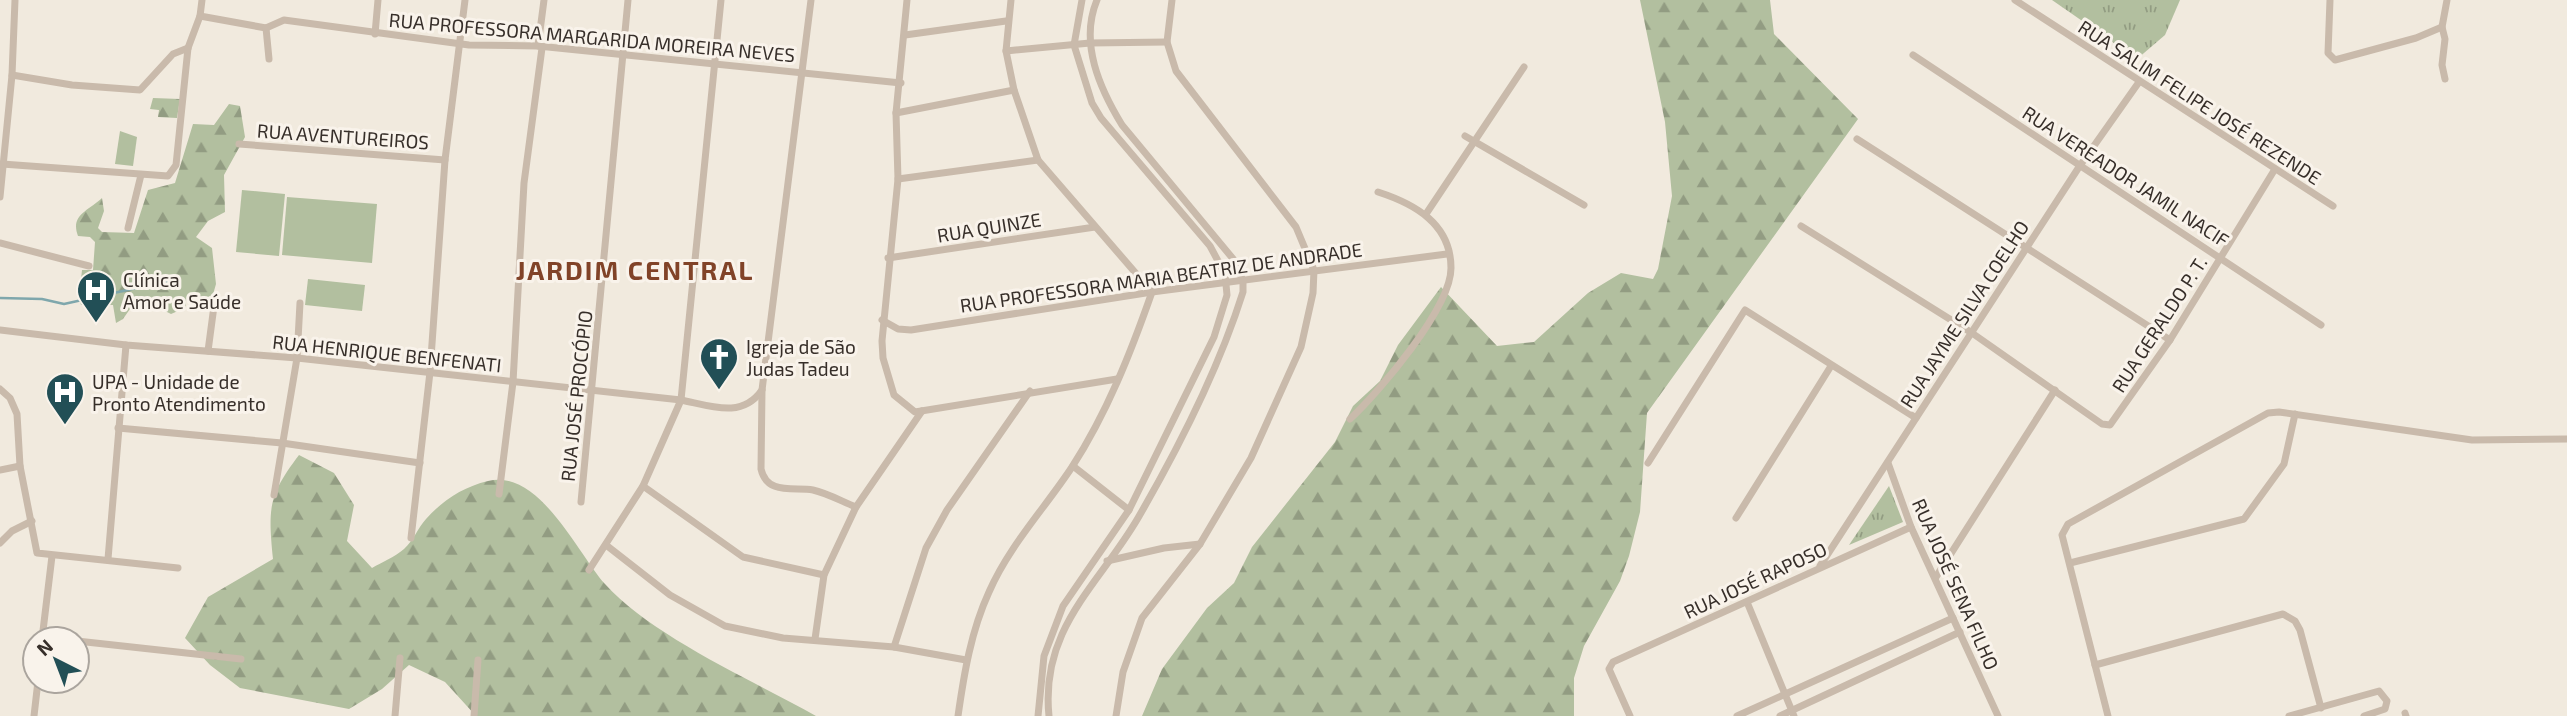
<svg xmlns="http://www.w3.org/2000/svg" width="2567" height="716" viewBox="0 0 2567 716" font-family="'Exo 2',sans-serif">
  <defs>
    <pattern id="grass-tufts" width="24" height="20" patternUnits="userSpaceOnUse" patternTransform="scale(1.75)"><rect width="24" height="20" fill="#b2bf9f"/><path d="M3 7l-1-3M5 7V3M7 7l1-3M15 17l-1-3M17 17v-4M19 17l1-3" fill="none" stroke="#929c82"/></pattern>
    <pattern id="forest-firs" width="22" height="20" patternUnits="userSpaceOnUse" patternTransform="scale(1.75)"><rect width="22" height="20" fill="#b2bf9f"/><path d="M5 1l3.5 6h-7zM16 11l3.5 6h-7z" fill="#929c82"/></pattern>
  </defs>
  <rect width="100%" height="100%" fill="#f1eade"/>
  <g fill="url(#grass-tufts)">
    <path d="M2052,0H2180L2165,35L2137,59Z"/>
    <path d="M1889,486L1903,522L1849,545Z"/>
  </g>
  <g fill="url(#forest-firs)">
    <path d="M1640,0H1770L1774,34L1858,119L1647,413L1640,512L1629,556L1620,581L1584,646L1574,678V716H1142L1162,669L1207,608L1234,583L1252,547L1335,442L1353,406L1380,381L1398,345L1441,287L1497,346L1534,342L1588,293L1621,273L1653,279L1658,269L1672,196L1665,122Z"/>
    <path d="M153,98L180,99L177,118L158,117L159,110L150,109Z"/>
    <path d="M229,104L240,106L245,137L224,175L225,212L208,221L196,237L212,248L216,284L212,298L187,296L185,308L171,314L155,306L147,297L139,296L123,319L116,323L113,305H81L79,297L82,270H93L95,242L90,237L78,236C70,215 88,211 102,198L104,211L98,228L102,232L134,233L148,190L175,183L193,124L214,125Z"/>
    <path d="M299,455L334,473L354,505L347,541L372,568C382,562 395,557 404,549C413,541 418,528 426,519C443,500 463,487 488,481C539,468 578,554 605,584C653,637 752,680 816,716H476L445,682L409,665L382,689L349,709L240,688L210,665L185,638L208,597L273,559C268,508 268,496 299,455Z"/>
  </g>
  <g fill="#b2bf9f">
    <path d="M120,131L137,137L133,166L115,164Z"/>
    <path d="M242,190L285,194L279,256L236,252Z"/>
    <path d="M287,197L377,204L372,263L282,255Z"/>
    <path d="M308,279L365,285L362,311L305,305Z"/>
  </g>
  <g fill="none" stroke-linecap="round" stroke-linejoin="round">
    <path stroke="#7fa7ac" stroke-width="2.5" d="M0,298L42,299L64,304L168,281"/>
    <g stroke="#c9baab" stroke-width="7">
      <path d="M811,0L762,390L761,469C767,495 793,487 813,490C827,493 843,502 856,507"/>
      <path d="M907,0L896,113L898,179L882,341L883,358L894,395L915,412L1117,379"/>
      <path d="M2015,0L2333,206"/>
      <path d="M2330,0L2328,53L2335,60L2416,38L2442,27"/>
      <path d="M200,16L266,28L284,20L469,45L538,46L901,83"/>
      <path d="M266,28L269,59"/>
      <path d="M375,34L378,0"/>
      <path d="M905,35L1006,21"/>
      <path d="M538,46L544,0"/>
      <path d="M1006,51L1090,43L1167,42"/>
      <path d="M1913,55L2321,325"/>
      <path d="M12,75L72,85L140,90L173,54L188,48"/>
      <path d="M2445,79L2442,65L2445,39L2442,27L2447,0"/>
      <path d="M896,113L1014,90"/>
      <path d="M1465,136L1584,205"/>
      <path d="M1857,139L2170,340"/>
      <path d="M239,144L445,160"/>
      <path d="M2,164L168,176L176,165L188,48L200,16L202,0"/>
      <path d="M898,179L1038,160"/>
      <path d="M0,197L12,75L15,0"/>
      <path d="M1426,214L1524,67"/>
      <path d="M1801,226L1972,333L2102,424L2110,425L2170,340L2275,169"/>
      <path d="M128,228L141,175"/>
      <path d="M0,243L89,266"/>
      <path d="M888,258L1095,227"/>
      <path d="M882,320L898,329L911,330L1152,292L1447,254"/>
      <path d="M0,330L126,345L297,358L681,400C711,406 742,419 762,390"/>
      <path d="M208,351L214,306"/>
      <path d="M0,389L10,398L17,414L20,466L37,553L178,568"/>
      <path d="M1350,419C1379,392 1451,308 1451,268C1451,224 1415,204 1378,192"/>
      <path d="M118,428L282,443L420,463"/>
      <path d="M1648,463L1745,310L1916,418"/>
      <path d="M1888,463L1911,527L1998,716"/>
      <path d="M1073,466L1129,510"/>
      <path d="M0,470L20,466"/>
      <path d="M643,486L743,557L824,575"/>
      <path d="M499,494L513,382L524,183L542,48"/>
      <path d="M274,495L297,358L300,303"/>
      <path d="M581,502L628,0"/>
      <path d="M1736,518L1831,366"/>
      <path d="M411,538L430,372L445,160L465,0"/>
      <path d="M0,543L12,531L32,521"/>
      <path d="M606,545L670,595L725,626L783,638L894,647L966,660"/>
      <path d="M108,559L126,345"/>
      <path d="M1107,561L1164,548L1200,544"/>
      <path d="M2070,563L2244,519L2284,464L2295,414"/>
      <path d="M1820,566L2079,167L2139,82"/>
      <path d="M589,570L643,486L681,400L721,0"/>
      <path d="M1936,577L2055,390"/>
      <path d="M1747,602L1794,716"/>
      <path d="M42,637L59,639"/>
      <path d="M42,639L52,556"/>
      <path d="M815,639L824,575L856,507L922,411"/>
      <path d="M77,641L241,659"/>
      <path d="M894,647L926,548L947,510L1030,391"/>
      <path d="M2095,665L2283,614L2295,621L2300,630L2321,708"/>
      <path d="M2405,713L2406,716"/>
      <path d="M34,716L38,681"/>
      <path d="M395,716L400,658"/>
      <path d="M474,716L478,660"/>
      <path d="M958,716C964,674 971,631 989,592C1009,546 1045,508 1072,467C1107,413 1131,352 1152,292L1038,160L1014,90L1006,51L1011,0"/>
      <path d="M1038,716L1044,656L1063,606L1129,510L1214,337L1227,295L1225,274L1210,246L1101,118L1092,103L1074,45L1082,0"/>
      <path d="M1049,716C1040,628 1099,585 1138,518C1178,449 1219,368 1243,292V281L1234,260L1122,125C1100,89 1079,43 1097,0"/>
      <path d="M1116,716L1123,672L1142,618L1200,544L1251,458L1301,347L1313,293L1314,270L1296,227L1176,71L1167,42L1172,0"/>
      <path d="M1630,716L1609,669L1613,662L1911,527"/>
      <path d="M1737,716L1953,618"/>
      <path d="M1780,716L1960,632"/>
      <path d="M2108,716L2062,535L2068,524L2268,413L2279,412L2472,440L2567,439"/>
      <path d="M2289,716L2379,691L2387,701L2385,709L2364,716"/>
    </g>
  </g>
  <defs>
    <symbol id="hospital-pin" viewBox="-11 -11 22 30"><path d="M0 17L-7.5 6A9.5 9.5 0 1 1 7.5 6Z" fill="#224f56" stroke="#f9f3eb"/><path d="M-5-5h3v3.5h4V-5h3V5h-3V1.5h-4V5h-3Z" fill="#fff"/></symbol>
    <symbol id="church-pin" viewBox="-11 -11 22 30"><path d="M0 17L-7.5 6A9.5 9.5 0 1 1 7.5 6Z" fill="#224f56" stroke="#f9f3eb"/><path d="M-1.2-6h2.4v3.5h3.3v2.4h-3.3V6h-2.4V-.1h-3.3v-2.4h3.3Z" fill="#fff"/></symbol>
  </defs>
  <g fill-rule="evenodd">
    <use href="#hospital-pin" x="74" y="268" width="44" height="60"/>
    <use href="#church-pin" x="697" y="335" width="44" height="60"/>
    <use href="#hospital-pin" x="43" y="370" width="44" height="60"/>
  </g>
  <g text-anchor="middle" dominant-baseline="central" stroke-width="6" stroke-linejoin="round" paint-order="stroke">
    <g font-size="19" fill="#372f2a" stroke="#f9f3eb">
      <text transform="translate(592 37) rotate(5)">RUA PROFESSORA MARGARIDA MOREIRA NEVES</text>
      <text transform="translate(2200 102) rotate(33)">RUA SALIM FELIPE JOSÉ REZENDE</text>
      <text transform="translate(343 136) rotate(4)">RUA AVENTUREIROS</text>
      <text transform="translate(2126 176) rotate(33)">RUA VEREADOR JAMIL NACIF</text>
      <text transform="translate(989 227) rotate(-9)">RUA QUINZE</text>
      <text transform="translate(1161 277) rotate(-8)">RUA PROFESSORA MARIA BEATRIZ DE ANDRADE</text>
      <text transform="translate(1964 314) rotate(-57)">RUA JAYME SILVA COELHO</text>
      <text transform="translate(2159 324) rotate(-57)">RUA GERALDO P. T.</text>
      <text transform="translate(387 353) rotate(6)">RUA HENRIQUE BENFENATI</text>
      <text transform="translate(576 396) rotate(-84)">RUA JOSÉ PROCÓPIO</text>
      <text transform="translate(1755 580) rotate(-25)">RUA JOSÉ RAPOSO</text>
      <text transform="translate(1956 584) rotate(66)">RUA JOSÉ SENA FILHO</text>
    </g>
    <g font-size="19" fill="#372f2a" stroke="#f9f3eb" text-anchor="start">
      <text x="123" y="279">Clínica<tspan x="123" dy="22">Amor e Saúde</tspan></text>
      <text x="746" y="346">Igreja de São<tspan x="746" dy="22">Judas Tadeu</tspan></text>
      <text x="92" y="381">UPA - Unidade de<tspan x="92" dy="22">Pronto Atendimento</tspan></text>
    </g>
    <g font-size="26" font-weight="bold" letter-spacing="2" fill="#814328" stroke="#f9f3eb">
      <text x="635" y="269">JARDIM CENTRAL</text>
    </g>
  </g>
  <g transform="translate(56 660) rotate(318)"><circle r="33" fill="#f9f3eb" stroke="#aba59e" stroke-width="2"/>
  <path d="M0-5L12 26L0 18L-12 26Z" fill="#224f56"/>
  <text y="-10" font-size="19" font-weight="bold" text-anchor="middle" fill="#372f2a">N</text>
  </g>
</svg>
